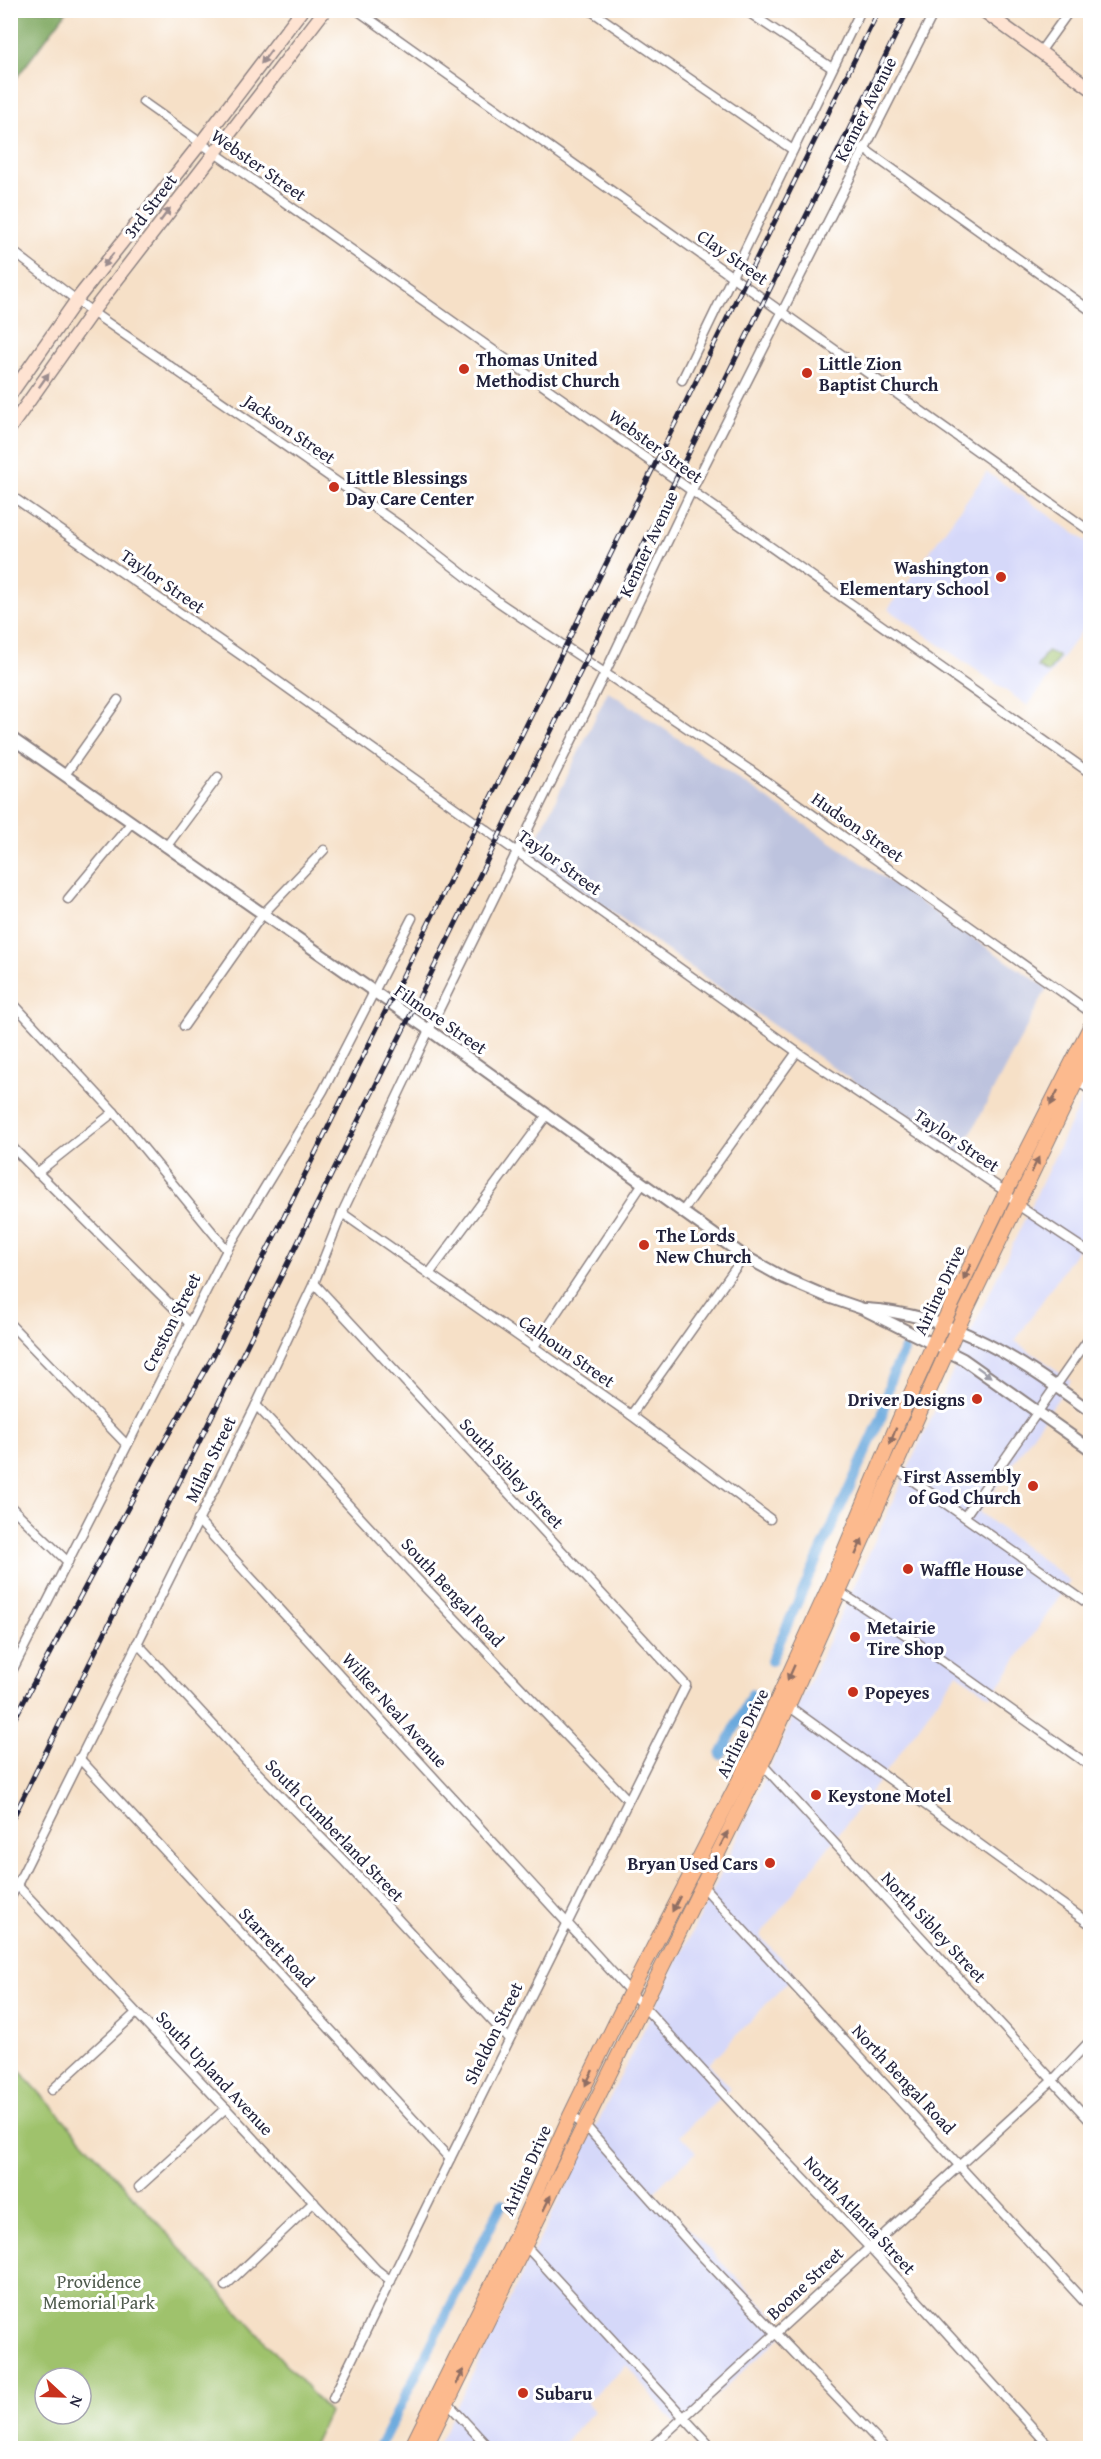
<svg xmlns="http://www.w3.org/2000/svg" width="1101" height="2459" viewBox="0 0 1101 2459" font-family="'Gentium Book Plus',serif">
  <rect width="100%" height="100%" fill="#fff"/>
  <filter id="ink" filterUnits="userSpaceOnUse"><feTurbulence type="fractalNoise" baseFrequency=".0167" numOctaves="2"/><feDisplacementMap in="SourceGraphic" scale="12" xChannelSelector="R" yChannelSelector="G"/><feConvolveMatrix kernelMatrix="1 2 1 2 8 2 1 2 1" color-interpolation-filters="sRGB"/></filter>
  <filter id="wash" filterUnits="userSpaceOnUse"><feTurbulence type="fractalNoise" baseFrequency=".008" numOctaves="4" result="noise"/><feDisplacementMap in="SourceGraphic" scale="24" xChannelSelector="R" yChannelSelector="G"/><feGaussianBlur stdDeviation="1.35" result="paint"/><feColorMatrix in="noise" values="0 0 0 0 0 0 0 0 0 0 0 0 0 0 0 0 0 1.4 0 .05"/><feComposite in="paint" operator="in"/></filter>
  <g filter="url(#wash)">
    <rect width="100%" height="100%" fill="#f6e0c7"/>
    <g fill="#d5d8f9">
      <path d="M987,472L1090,544V619L1028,706L888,609Z"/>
      <path d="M1090,1082V1231L1015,1341L1071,1380L979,1512L1070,1581L991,1697L957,1673L889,1768L760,1936L795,1974L709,2064L731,2088L680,2135L696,2152L653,2192L788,2331L679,2429L627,2365L586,2402L594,2411L559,2448H436L718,1880L977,1319Z"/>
    </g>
    <path fill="#bdc3de" d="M608,691L1047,988L959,1156L530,854Z"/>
    <g fill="#9fc26c" stroke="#607254" stroke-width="1.5" fill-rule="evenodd">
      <path d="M1047,651L1058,656V659L1048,673L1037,667Z"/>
      <path d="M10,2060L329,2412L312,2448H11ZM45,2378H81V2414H45Z"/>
    </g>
    <path fill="#7fa860" stroke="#50654e" stroke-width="1.5" d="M11,10L67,11L11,85L10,11Z"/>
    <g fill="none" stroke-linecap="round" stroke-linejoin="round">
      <g stroke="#6ba9dd" stroke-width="10">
        <path d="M771,1661L882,1416L890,1380L905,1349"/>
        <path d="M721,1755L752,1694"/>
        <path d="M379,2448L502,2204"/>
      </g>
    </g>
  </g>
  <g filter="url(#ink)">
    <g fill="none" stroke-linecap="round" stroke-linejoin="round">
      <defs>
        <g id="minor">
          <path d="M357,10L1090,531"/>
          <path d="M590,10L793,150"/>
          <path d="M745,10L832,68"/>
          <path d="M1040,52L1070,10"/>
          <path d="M143,102L1090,773"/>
          <path d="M863,148L1090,310"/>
          <path d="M15,253L92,312L405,529L500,603L750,770L1090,1012"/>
          <path d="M682,380L861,10"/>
          <path d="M10,495L258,667L797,1052L1006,1192L1016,1204L1090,1253"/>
          <path d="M65,775L118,700"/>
          <path d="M166,847L218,777"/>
          <path d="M68,899L132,822"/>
          <path d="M10,1000L114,1112L227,1250"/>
          <path d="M184,1026L262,915L324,850"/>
          <path d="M1075,1079L1090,1090"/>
          <path d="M10,1145L189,1323"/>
          <path d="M37,1173L114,1112"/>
          <path d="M682,1212L797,1052"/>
          <path d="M342,1213L631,1415L770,1519"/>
          <path d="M429,1274L547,1115"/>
          <path d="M314,1283L686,1685L450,2159L333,2398"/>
          <path d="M10,1324L127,1445"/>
          <path d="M533,1348L643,1183"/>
          <path d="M256,1405L418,1580L628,1800"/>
          <path d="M631,1415L744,1256"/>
          <path d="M892,1466L1090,1605"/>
          <path d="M10,1506L68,1562"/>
          <path d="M965,1516L1090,1337"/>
          <path d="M198,1520L754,2127L869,2247L1051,2448"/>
          <path d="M837,1590L909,1637L1090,1766"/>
          <path d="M137,1643L252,1767L345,1862L509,2039"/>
          <path d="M10,1675L227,1250L323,1091L412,918"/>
          <path d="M787,1705L1090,1924"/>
          <path d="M79,1758L450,2159"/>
          <path d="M760,1762L1090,2121"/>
          <path d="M700,1883L1090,2308"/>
          <path d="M17,1885L376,2269L391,2281"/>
          <path d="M10,1899L256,1405L314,1283L342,1213L429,1030L605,673L691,492L935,10"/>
          <path d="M52,2090L136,2013"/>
          <path d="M570,2116L584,2124L696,2250L885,2448"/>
          <path d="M139,2187L226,2108"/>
          <path d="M523,2243L712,2448"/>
          <path d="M225,2286L314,2202"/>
          <path d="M445,2400L489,2448"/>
          <path d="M650,2448L1053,2080L1087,2044"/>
        </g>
        <g id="tertiary">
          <path d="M10,737L429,1030L744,1256L784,1278L828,1297L863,1309L963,1359L1090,1449"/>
          <path d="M866,1309C955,1314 1021,1361 1090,1411"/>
        </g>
        <g id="secondary">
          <path d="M982,10L1090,88"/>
          <path d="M10,395L78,298L200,144L302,10"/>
          <path d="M10,428L92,312L325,10"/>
        </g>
        <g id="trunk">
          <path d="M411,2448L516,2236L570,2116L631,1991L752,1755L829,1587L899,1420L943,1323L1006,1192L1090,1027"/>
          <path d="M425,2448L762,1764L957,1329L1090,1053"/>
        </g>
      </defs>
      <use href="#minor" stroke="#8c8181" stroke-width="11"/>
      <use href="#tertiary" stroke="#8c8181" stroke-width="14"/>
      <use href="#secondary" stroke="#8c8181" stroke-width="15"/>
      <use href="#trunk" stroke="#8c8181" stroke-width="16"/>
      <use href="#minor" stroke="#fff" stroke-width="8"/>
      <use href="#tertiary" stroke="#fff" stroke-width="10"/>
      <use href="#secondary" stroke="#fee3d2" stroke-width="12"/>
      <use href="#trunk" stroke="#fcba8e" stroke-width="14"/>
      <defs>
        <g id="rail">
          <path d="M10,1727L152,1463L212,1358L276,1233L879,10"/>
          <path d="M10,1824L908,10"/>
        </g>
      </defs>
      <use href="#rail" stroke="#22223b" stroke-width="5"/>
      <use href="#rail" stroke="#fff" stroke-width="3" stroke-dasharray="9" stroke-linecap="butt"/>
    </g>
    <defs><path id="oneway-solid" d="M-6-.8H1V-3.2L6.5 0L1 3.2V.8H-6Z" transform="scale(1.5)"/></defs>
    <g fill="#9b8c8e">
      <use href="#oneway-solid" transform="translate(266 57) rotate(127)"/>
      <use href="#oneway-solid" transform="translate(165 215) rotate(-53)"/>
      <use href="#oneway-solid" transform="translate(108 260) rotate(128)"/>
      <use href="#oneway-solid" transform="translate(44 380) rotate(-55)"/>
    </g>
    <g fill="#8f6e64">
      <use href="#oneway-solid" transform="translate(1054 1098) rotate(117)"/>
      <use href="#oneway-solid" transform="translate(1035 1165) rotate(-64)"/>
      <use href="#oneway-solid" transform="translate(967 1272) rotate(116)"/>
      <use href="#oneway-solid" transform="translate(893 1436) rotate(111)"/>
      <use href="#oneway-solid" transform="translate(859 1547) rotate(-66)"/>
      <use href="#oneway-solid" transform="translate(791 1673) rotate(114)"/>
      <use href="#oneway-solid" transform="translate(724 1839) rotate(-63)"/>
      <use href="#oneway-solid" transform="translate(676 1904) rotate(117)"/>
      <use href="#oneway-solid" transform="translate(589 2078) rotate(116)"/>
      <use href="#oneway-solid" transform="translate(547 2203) rotate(-64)"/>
      <use href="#oneway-solid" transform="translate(460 2377) rotate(-64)"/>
    </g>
    <use fill="#9c9ca7" href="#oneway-solid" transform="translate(984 1372) rotate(36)"/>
  </g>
  <g fill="#c8321e" stroke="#fff" stroke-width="2">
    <circle cx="464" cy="369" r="6"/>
    <circle cx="807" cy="373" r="6"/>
    <circle cx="334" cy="487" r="6"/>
    <circle cx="1001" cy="577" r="6"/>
    <circle cx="644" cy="1245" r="6"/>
    <circle cx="977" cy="1399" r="6"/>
    <circle cx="1033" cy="1486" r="6"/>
    <circle cx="908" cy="1569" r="6"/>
    <circle cx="855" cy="1637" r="6"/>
    <circle cx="853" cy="1692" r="6"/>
    <circle cx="816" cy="1795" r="6"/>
    <circle cx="770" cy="1863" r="6"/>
    <circle cx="523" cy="2393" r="6"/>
  </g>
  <g text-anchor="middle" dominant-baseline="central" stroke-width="6" stroke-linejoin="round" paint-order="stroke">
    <g font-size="18" fill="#22223b" stroke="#fff">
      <text transform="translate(865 109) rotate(-63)">Kenner Avenue</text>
      <text transform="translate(259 165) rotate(35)">Webster Street</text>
      <text transform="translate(150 206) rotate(-53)">3rd Street</text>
      <text transform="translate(733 257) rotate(35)">Clay Street</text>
      <text transform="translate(290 429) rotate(35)">Jackson Street</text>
      <text transform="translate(656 446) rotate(36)">Webster Street</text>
      <text transform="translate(648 544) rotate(-65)">Kenner Avenue</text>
      <text transform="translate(163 581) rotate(35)">Taylor Street</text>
      <text transform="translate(858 827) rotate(35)">Hudson Street</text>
      <text transform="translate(560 862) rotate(36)">Taylor Street</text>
      <text transform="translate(441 1019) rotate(35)">Filmore Street</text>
      <text transform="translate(957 1140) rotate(34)">Taylor Street</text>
      <text transform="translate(939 1290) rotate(-65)">Airline Drive</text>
      <text transform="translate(171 1322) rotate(-63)">Creston Street</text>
      <text transform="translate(567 1351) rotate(35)">Calhoun Street</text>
      <text transform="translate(210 1459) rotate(-64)">Milan Street</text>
      <text transform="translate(512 1473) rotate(47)">South Sibley Street</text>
      <text transform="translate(453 1592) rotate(47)">South Bengal Road</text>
      <text transform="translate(395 1710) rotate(48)">Wilker Neal Avenue</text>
      <text transform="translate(742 1733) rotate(-64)">Airline Drive</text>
      <text transform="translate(335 1830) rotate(46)">South Cumberland Street</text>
      <text transform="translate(934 1927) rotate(47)">North Sibley Street</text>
      <text transform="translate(277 1947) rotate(47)">Starrett Road</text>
      <text transform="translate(493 2033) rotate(-64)">Sheldon Street</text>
      <text transform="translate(215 2073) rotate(47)">South Upland Avenue</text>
      <text transform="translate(904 2079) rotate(47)">North Bengal Road</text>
      <text transform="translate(526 2170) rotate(-66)">Airline Drive</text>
      <text transform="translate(860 2215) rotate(47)">North Atlanta Street</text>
      <text transform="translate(805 2283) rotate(-43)">Boone Street</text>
    </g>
    <g font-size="18" font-weight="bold" fill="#22223b" stroke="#fff" text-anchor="start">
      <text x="476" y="359">Thomas United<tspan x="476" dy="21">Methodist Church</tspan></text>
      <text x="819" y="363">Little Zion<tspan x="819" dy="21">Baptist Church</tspan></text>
      <text x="346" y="477">Little Blessings<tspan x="346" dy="21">Day Care Center</tspan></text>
      <text x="989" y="567" text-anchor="end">Washington<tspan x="989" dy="21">Elementary School</tspan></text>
      <text x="656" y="1235">The Lords<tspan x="656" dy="21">New Church</tspan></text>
      <text x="965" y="1399" text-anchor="end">Driver Designs</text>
      <text x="1021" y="1476" text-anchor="end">First Assembly<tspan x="1021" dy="21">of God Church</tspan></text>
      <text x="920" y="1569">Waffle House</text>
      <text x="867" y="1627">Metairie<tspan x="867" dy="21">Tire Shop</tspan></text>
      <text x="865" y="1692">Popeyes</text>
      <text x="828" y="1795">Keystone Motel</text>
      <text x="758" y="1863" text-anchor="end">Bryan Used Cars</text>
      <text x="535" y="2393">Subaru</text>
    </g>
    <g font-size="18" fill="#4e5a4c" stroke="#fff">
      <text x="99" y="2281">Providence<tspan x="99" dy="21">Memorial Park</tspan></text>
    </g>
  </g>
  <rect width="1101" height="2459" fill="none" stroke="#fff" stroke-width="36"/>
  <g transform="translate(63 2396) rotate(112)"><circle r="28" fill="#ffffff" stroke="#a7a7b1" stroke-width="1.5"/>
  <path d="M0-4.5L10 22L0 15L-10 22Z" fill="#c8321e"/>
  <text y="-9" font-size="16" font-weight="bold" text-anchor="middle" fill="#22223b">N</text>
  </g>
</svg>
